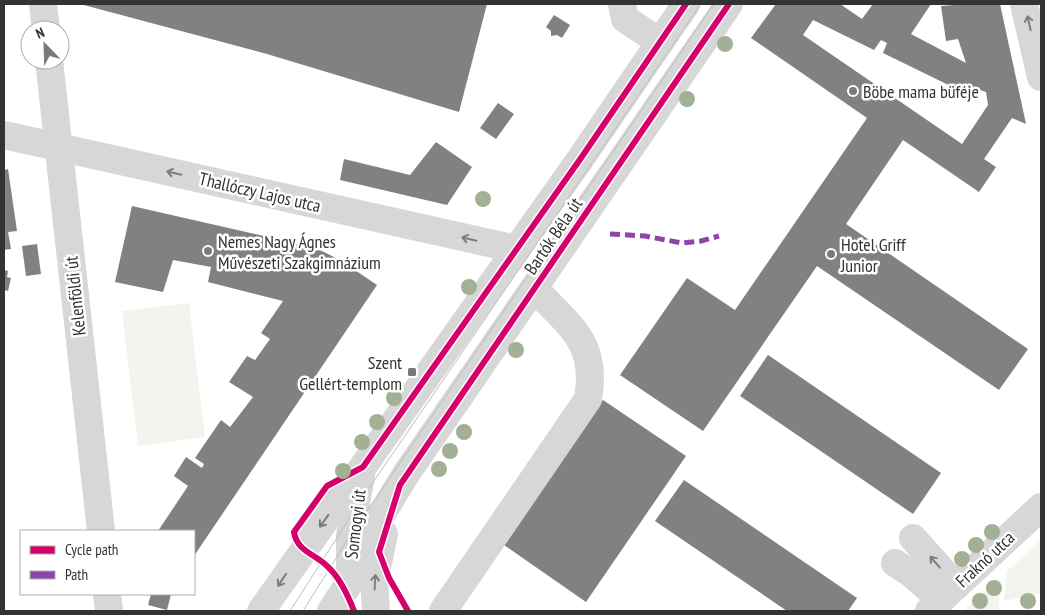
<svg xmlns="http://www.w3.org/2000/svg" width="1045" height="615" viewBox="0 0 1045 615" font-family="'PT Sans Narrow',sans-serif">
  <rect width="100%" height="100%" fill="#fff"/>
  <g fill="#f1f5ed">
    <path d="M189,303L205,437L138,446L122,311Z"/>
    <path d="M1041,540V593L1004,601L1007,571Z"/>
    <path d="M998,579H1000L999,611H964Z"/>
  </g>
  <g fill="#818181" fill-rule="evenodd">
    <path d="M80,4H487L459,112L267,54Z"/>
    <path d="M776,4H840L862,19L873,4H931L911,34L966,63L958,39L946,41L941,6L954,5V4H1000L1026,124L1012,118L984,159L996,167L979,192L903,140L846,224L1028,349L999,390L817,266L703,431L620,375L687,278L735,310L867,118L751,38ZM813,20L874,50L881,40L887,43L883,53L975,98L980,90L986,92L988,105L962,144L803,35Z"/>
    <path d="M554,15L570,25L562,38L557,35L551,36V31L546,27Z"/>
    <path d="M498,103L514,114L496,139L480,128Z"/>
    <path d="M436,142L472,167L447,205L340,180L344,159L410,175Z"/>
    <path d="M8,169L17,231L8,232L11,249L4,250V170Z"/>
    <path d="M132,206L295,243L320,250L340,260L377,285L194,556V531H158L188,486L174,476L186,457L202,468L204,464L195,458L221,420L230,427L253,397L229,382L247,356L255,360L270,339L261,333L283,301L208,282L211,267L173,260L163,292L115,282Z"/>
    <path d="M37,244L41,274L26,276L22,246Z"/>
    <path d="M4,270L8,271L7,277L11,278L8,291L4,290Z"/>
    <path d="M768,355L941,473L913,514L740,396Z"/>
    <path d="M603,400L686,456L586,602L504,545Z"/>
    <path d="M684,480L857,598L848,611H787L655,521Z"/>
    <path d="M151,594H171L167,610L148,605Z"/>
  </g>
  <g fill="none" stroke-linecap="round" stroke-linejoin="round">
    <g stroke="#d7d7d7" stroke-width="28">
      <path d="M43,4L46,30"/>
      <path d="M622,4L625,19L660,42"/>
      <path d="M1024,4L1041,77"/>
      <path d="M49,60L101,531"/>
      <path d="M4,135L516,249"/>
      <path d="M913,538L956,586"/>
      <path d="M895,563L912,574L941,600"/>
      <path d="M350,569V536L361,476"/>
      <path d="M107,594L109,611"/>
      <path d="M261,611L581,158L686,4"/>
      <path d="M331,611L350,582L375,525L406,474L729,4"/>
      <path d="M376,611L374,582L384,534"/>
      <path d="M443,611L588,399C598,342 570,327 535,289"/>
      <path d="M929,611L1041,507"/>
    </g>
    <g stroke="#bebebe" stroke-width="1">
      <path d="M290,611L365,494L701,4"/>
      <path d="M303,611L350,536L714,4"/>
    </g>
    <path stroke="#8e44ad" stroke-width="5" stroke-dasharray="10 5" stroke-linecap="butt" d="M610,234L645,236L682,243L701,241L719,236"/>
    <defs>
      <g id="cycleway">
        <path d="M354,611C349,598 339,577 328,567C316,554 297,552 294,532L327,486L363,467L581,158L686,4"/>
        <path d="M408,611L389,578L379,552L400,485L729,4"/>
      </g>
    </defs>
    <use href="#cycleway" stroke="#fff" stroke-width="9"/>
    <use href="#cycleway" stroke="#d6006c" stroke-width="6"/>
  </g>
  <g fill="#a2b095">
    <circle cx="725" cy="44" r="8"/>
    <circle cx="687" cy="99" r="8"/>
    <circle cx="483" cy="199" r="8"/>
    <circle cx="469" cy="287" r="8"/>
    <circle cx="516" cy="350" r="8"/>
    <circle cx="394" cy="398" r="8"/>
    <circle cx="377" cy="422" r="8"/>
    <circle cx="464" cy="432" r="8"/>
    <circle cx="362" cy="442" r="8"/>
    <circle cx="450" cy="451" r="8"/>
    <circle cx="439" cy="469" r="8"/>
    <circle cx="343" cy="471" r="8"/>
    <circle cx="992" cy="532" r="8"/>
    <circle cx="976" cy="545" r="8"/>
    <circle cx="962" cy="559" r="8"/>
    <circle cx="994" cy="588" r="8"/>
    <circle cx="980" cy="601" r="8"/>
    <circle cx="1028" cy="601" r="8"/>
  </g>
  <defs><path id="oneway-shaft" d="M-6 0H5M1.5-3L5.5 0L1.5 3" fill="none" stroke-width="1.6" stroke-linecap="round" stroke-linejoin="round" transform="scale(1.25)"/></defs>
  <g stroke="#7d7d7d">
    <use href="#oneway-shaft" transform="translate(1029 23) rotate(-103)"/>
    <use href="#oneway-shaft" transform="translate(174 173) rotate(-167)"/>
    <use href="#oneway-shaft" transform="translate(469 239) rotate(-167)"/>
    <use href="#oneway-shaft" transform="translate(324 521) rotate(126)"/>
    <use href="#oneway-shaft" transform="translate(935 562) rotate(-131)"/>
    <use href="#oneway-shaft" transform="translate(282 580) rotate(124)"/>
    <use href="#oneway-shaft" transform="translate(375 582) rotate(-87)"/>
  </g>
  <g fill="#7a7a7a" stroke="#fff" stroke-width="2">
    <circle cx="853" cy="91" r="5"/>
    <circle cx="208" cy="251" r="5"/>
    <circle cx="831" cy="254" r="5"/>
    <rect x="407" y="367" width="10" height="10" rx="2.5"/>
  </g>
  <g text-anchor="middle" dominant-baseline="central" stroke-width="5" stroke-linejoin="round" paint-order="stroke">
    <g font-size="18" fill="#333" stroke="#fff" text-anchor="start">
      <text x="863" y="91">Böbe mama büféje</text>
      <text x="218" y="241">Nemes Nagy Ágnes<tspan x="218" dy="21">Művészeti Szakgimnázium</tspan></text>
      <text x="841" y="244">Hotel Griff<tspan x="841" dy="21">Junior</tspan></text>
      <text x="402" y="362" text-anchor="end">Szent<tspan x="402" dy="21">Gellért-templom</tspan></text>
    </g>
    <g font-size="18" fill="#333" stroke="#fff">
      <text transform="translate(260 192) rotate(13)">Thallóczy Lajos utca</text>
      <text transform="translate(553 236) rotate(-56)">Bartók Béla út</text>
      <text transform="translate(75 296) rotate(-96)">Kelenföldi út</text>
      <text transform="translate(355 524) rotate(-83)">Somogyi út</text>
      <text transform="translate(985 559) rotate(-43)">Fraknó utca</text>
    </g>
  </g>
  <rect width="1045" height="615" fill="none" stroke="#333333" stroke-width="10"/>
  <rect x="20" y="530" width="175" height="65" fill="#ffffff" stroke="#adadad"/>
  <rect x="30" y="546" width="25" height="8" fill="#d6006c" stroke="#adadad"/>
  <text x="65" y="555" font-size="15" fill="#333333">Cycle path</text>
  <rect x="30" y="571" width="25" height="8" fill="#8e44ad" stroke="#adadad"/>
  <text x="65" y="580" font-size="15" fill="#333333">Path</text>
  <g transform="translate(45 45) rotate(337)"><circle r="24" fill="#ffffff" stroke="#adadad"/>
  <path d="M0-4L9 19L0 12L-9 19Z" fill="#7a7a7a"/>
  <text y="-8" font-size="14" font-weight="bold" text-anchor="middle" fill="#333333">N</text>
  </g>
</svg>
